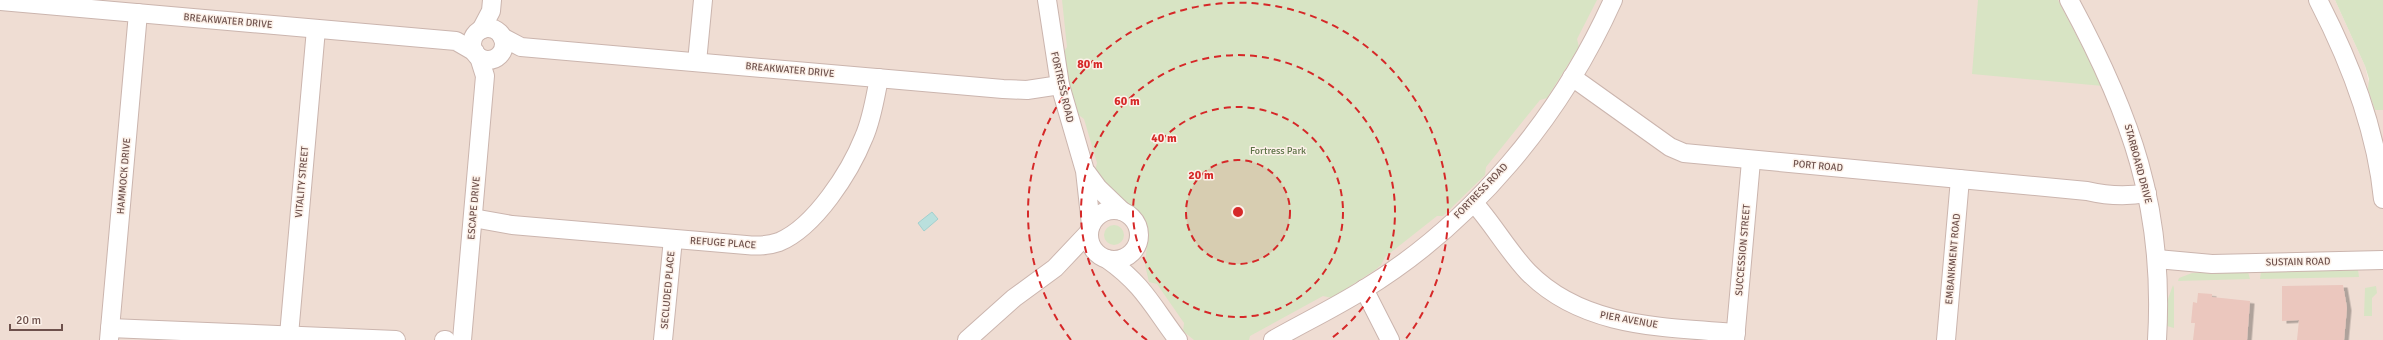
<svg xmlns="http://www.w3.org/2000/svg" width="2383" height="340" viewBox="0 0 2383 340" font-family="Signika,sans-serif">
  <defs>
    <filter id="shadow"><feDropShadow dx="4.5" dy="2.5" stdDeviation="0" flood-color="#0004"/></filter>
  </defs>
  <rect width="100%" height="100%" fill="#f9ece3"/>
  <path fill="#efddd3" d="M0,0H2335L2365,66L2375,109L2383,110V340H0Z"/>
  <g fill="#d8e4c4">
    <path d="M1062,0H1597L1577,39L1579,47L1547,98L1540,100L1486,167L1485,175L1443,216H1437L1385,257L1381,265L1375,270L1332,298L1323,296L1250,336L1249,340H1194L1183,331L1184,323L1157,284L1149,282L1145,265L1148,235L1145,222L1137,211L1116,198L1095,171L1097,163L1084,119L1076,113L1063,53L1067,47Z"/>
    <path d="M1978,0H2058L2103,86L1972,74Z"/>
    <path d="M2335,0H2383V110H2375L2368,89L2369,79L2365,66Z"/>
    <circle cx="1114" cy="235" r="10"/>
    <path d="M2358,270L2359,277L2260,279L2261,272Z"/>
    <path d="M2248,272L2250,279L2178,281L2179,278L2192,273Z"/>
    <path d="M2173,285L2174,288V328L2167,326L2168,299Z"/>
    <path d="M2376,286L2377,293L2372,298V316H2364L2365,288Z"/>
  </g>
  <path fill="#bae0dd" stroke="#a2d0ce" d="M932,212L938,219L924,231L918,223Z"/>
  <g fill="#ebc7be" filter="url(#shadow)">
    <path d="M2343,285L2347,308L2344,340H2297L2299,320L2282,321V286Z"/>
    <path d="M2198,293L2212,294V297L2250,301L2247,340H2193L2195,323H2191L2193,302L2197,303Z"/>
  </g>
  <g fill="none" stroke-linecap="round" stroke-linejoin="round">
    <defs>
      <g id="minor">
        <path d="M1047,0L1060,85L1085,171L1091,225"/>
        <path d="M2069,0C2131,114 2165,208 2157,340"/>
        <path d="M2318,0C2350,62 2376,128 2383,199"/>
        <path d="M0,1L456,41L475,52"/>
        <circle cx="488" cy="44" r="16"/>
        <path d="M481,30L491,11L492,0"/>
        <path d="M502,37L521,47L1003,89L1027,90L1060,85"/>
        <path d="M697,62L703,0"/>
        <path d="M1572,77L1670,147L1684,153L2087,191C2108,196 2126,197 2147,193"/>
        <path d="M1087,173L1098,188L1122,211"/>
        <path d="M1474,203C1493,224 1508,251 1528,272C1583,328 1663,327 1736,333"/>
        <circle cx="1114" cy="235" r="25"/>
        <path d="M473,218L512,225L746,245C756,246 768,246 779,242C815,227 850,172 864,137C872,119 875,98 879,78"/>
        <path d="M1107,259C1143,284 1153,307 1178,340"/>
        <path d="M2157,259L2212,264L2383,260"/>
        <path d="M1364,289L1390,340"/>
        <path d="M110,328L396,340"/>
        <path d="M289,335L316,29"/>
        <path d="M109,340L138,13"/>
        <path d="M444,340H446"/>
        <path d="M462,340L485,76L479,57"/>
        <path d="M663,340L673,239"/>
        <path d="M967,340L1014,298L1055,268L1089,232"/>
        <path d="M1273,340C1303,323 1334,308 1363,290C1473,223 1561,116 1613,0"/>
        <path d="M1735,340L1751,161"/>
        <path d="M1946,340L1960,179"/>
      </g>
    </defs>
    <use href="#minor" stroke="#cbb5ae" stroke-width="20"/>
    <use href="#minor" stroke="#fff" stroke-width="18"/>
  </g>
  <circle cx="1238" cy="212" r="52" fill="#d62828" fill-opacity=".12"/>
  <g fill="none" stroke="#d62828" stroke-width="2" stroke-dasharray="7 5">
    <circle cx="1238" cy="212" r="52"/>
    <circle cx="1238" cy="212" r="105"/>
    <path d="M1147 340A157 157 0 1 1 1329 340"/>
    <path d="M1071 340A210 210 0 1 1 1405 340"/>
  </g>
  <g text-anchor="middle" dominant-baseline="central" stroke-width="3" stroke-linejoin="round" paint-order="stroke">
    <g font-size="10" fill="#6e514c" stroke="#fcf1e9">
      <text transform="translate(228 21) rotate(5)">BREAKWATER DRIVE</text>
      <text transform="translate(790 70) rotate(5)">BREAKWATER DRIVE</text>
      <text transform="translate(1062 87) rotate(77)">FORTRESS ROAD</text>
      <text transform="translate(2138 164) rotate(75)">STARBOARD DRIVE</text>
      <text transform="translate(1818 166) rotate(5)">PORT ROAD</text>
      <text transform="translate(124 176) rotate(-85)">HAMMOCK DRIVE</text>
      <text transform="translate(302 182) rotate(-85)">VITALITY STREET</text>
      <text transform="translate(1481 191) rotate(-46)">FORTRESS ROAD</text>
      <text transform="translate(474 208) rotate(-85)">ESCAPE DRIVE</text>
      <text transform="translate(723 243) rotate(4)">REFUGE PLACE</text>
      <text transform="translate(1743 250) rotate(-85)">SUCCESSION STREET</text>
      <text transform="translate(1953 259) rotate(-85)">EMBANKMENT ROAD</text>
      <text transform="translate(2298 262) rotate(-1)">SUSTAIN ROAD</text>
      <text transform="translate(668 290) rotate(-85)">SECLUDED PLACE</text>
      <text transform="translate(1629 320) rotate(10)">PIER AVENUE</text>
    </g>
    <g font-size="10" fill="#5c7246" stroke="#fcf1e9">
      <text x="1278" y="151">Fortress Park</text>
    </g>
  </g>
  <circle cx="1238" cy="212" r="6" fill="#d62828" stroke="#fcf1e9" stroke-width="2"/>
  <g font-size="12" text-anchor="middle" font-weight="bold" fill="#d62828" stroke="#fcf1e9" stroke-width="3" stroke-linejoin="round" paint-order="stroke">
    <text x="1090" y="68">80 m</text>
    <text x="1127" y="105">60 m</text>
    <text x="1164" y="142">40 m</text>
    <text x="1201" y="179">20 m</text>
  </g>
  <path d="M10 324v6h52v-6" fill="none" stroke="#6e514c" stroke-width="2"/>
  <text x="16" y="324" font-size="12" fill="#6e514c" stroke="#fcf1e9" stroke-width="3" paint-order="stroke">20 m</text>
</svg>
